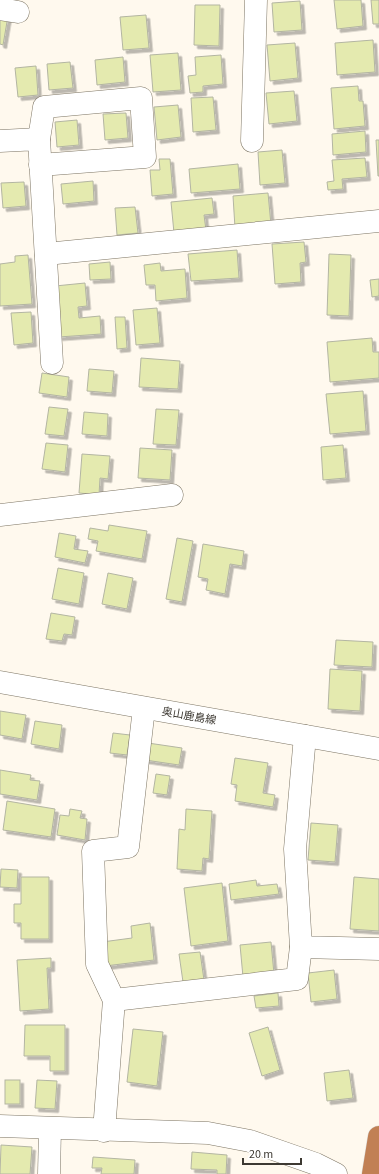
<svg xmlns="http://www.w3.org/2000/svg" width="379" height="1174" viewBox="0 0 379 1174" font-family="'Source Sans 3','Noto Sans JP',sans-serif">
  <defs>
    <filter id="shadow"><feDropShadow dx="3.5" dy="3.5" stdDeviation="0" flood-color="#0004"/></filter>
  </defs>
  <rect width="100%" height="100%" fill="#fff9ee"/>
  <g fill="#e4eaaf" stroke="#b3b5a2" filter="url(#shadow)">
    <path d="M334,0H361L363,26L337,29Z"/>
    <path d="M371,0H379V24H373Z"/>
    <path d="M300,1L302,30L274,32L272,3Z"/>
    <path d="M195,5H220L219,46L194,45Z"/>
    <path d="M0,14L8,16L3,45L0,44Z"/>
    <path d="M146,15L149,48L123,50L120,17Z"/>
    <path d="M373,40L375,72L337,75L335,43Z"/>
    <path d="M295,43L298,78L270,81L267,45Z"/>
    <path d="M178,53L181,90L153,92L150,55Z"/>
    <path d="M221,55L223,84L203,86V92L190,93L188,76L196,75L195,57Z"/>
    <path d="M123,57L125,82L97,85L95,60Z"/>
    <path d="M70,62L73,88L49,90L47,64Z"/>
    <path d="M36,66L38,95L18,97L15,68Z"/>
    <path d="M358,86L359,101H363L365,126L334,129L331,88Z"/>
    <path d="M294,91L297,121L269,124L266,93Z"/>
    <path d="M213,97L216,130L193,132L191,98Z"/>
    <path d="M178,105L181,137L157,140L154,107Z"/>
    <path d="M126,113L128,138L105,140L103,114Z"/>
    <path d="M77,120L79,145L57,147L55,122Z"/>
    <path d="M365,131L366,152L333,155L332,134Z"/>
    <path d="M376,140H379V176H378Z"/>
    <path d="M282,150L285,183L260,185L258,152Z"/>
    <path d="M365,158L367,177L342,179L343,189L328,190L327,182L334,181L332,160Z"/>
    <path d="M159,159H170L173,194L152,196L150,170H160Z"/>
    <path d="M238,164L240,189L191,193L189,169Z"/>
    <path d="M93,181L94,201L63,204L61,184Z"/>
    <path d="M24,182L26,206L3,208L1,183Z"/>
    <path d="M268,193L271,225L235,228L233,196Z"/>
    <path d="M212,198L214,214L204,215L206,230L174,233L171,202Z"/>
    <path d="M135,207L138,233L117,235L115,208Z"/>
    <path d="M304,242L306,262L300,263L301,282L275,284L272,244Z"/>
    <path d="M237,250L239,278L191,281L188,254Z"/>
    <path d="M329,254L351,255L349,316L327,315Z"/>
    <path d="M28,255L32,304L0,306V264L15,262V256Z"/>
    <path d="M110,262L111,279L90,280L89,264Z"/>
    <path d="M160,263L161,271L185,269L187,298L156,301L155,285H146L144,265Z"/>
    <path d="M379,279V296L372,297L370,280Z"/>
    <path d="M85,283L87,306L78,307L79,318L100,316L101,334L59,337L55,286Z"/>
    <path d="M157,308L160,343L136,345L133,310Z"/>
    <path d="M31,312L33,343L14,345L11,313Z"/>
    <path d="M115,317H125L127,348L117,349Z"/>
    <path d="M372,338L373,352H379V378L330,382L327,342Z"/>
    <path d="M141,358L180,361L178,389L139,387Z"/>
    <path d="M89,369L114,371L112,393L87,391Z"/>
    <path d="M42,373L69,377L67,397L39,393Z"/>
    <path d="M363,391L366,431L330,434L326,394Z"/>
    <path d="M49,407L68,409L64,436L45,434Z"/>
    <path d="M156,409L179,410L176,445L153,444Z"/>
    <path d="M84,412L108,414L107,436L82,434Z"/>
    <path d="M46,443L68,445L65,472L42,469Z"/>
    <path d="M343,445L346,478L323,480L321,447Z"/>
    <path d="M140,448L172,450L170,480L138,478Z"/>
    <path d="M82,454L110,456L108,479L100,478L99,495L79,493Z"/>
    <path d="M109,525L147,531L142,559L96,551L98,541L88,539L90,528L108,531Z"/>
    <path d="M59,533L76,536L74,549L88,551L85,563L55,557Z"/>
    <path d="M177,538L193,541L182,602L166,599Z"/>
    <path d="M203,544L244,551L242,566L230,564L225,594L206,590L208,579L198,577Z"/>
    <path d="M58,568L84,573L79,604L52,599Z"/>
    <path d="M108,573L133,578L127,609L102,604Z"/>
    <path d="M51,613L75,617L72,635L64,634L62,641L46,639Z"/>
    <path d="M336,640L373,642L372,667L334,665Z"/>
    <path d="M330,669L362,671L360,711L328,709Z"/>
    <path d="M0,711L26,715L22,739L0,735Z"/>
    <path d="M35,721L62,725L59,749L31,744Z"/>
    <path d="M113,733L130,735L127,755L110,753Z"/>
    <path d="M148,743L182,748L179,765L145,760Z"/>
    <path d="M235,758L268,763L263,793L275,795L273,807L235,801L237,785L231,784Z"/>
    <path d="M0,770L31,775L30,780L40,781L37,800L0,794Z"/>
    <path d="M156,774L170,776L167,795L153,793Z"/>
    <path d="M7,801L55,809L51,837L3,830Z"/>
    <path d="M70,809L82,811L80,818L87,819L85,840L57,835L60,815L69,816Z"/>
    <path d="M186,809L212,811L209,859L203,858L202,871L177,869L179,829L185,830Z"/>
    <path d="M311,823L338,825L335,862L308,860Z"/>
    <path d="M1,869L18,870L17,888L0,887Z"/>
    <path d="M21,877H49V939H21V923H14V904H21Z"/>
    <path d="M354,877L379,879V931L350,929Z"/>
    <path d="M256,880L257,886L277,884L279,894L231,900L229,884Z"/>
    <path d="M222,883L228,941L191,946L184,888Z"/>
    <path d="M150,923L154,960L105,966L102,942L132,938L131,926Z"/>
    <path d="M271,942L274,974L243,977L240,945Z"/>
    <path d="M200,952L204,980L183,982L179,954Z"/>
    <path d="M51,958V968H47L49,1009L20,1011L17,960Z"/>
    <path d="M334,970L337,999L311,1002L308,973Z"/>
    <path d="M278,993L279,1006L256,1008L254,996Z"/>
    <path d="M25,1025H65V1071H50V1056H24Z"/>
    <path d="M268,1027L280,1070L262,1076L249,1033Z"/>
    <path d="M133,1029L163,1032L157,1086L127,1082Z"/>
    <path d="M349,1070L353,1098L327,1101L324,1073Z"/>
    <rect x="5" y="1080" width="15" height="24"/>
    <path d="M37,1080L57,1081L55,1109L35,1108Z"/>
    <path d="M1,1145L32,1147L30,1174H0Z"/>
    <path d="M192,1152L227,1155L226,1174H217V1170L191,1169Z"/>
    <path d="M93,1157L135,1160L134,1174H101L102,1168H92Z"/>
  </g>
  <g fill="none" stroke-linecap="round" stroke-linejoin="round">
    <defs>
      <g id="street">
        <path d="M0,9L18,12"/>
        <path d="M39,139L44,107L141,98L145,157L40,165"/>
        <path d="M0,141L39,139L52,363"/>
        <path d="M252,141L256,0"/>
        <path d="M46,254L379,221"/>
        <path d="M0,515L172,495"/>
        <path d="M305,736L295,849L301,947L379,949"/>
        <path d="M114,1000L297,979L301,947"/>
        <path d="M104,1131L114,1000L97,964L93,851L128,847L144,708"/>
        <path d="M49,1174L50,1129"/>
      </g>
      <g id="secondary">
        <path d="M0,682L379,749"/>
        <path d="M0,1126L208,1133L250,1141L316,1164L336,1174"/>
      </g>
      <path id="highway" d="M373,1174L379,1137"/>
    </defs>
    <use href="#street" stroke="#7d7564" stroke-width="23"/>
    <use href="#secondary" stroke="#7d7564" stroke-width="23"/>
    <use href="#highway" stroke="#d8d7d6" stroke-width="23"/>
    <use href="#street" stroke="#fff" stroke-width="22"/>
    <use href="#secondary" stroke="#fff" stroke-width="22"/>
    <use href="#highway" stroke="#c18054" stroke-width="22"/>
  </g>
  <g text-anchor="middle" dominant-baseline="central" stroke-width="3.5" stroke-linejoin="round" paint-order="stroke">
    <g font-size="11" fill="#3d3932" stroke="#fff">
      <text transform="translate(189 716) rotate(10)">奥山鹿島線</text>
    </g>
  </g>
  <path d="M243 1158v6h58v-6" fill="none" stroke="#3d3932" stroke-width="2"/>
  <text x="249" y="1158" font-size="12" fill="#3d3932" stroke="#ffffff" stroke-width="3" paint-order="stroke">20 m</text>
</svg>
